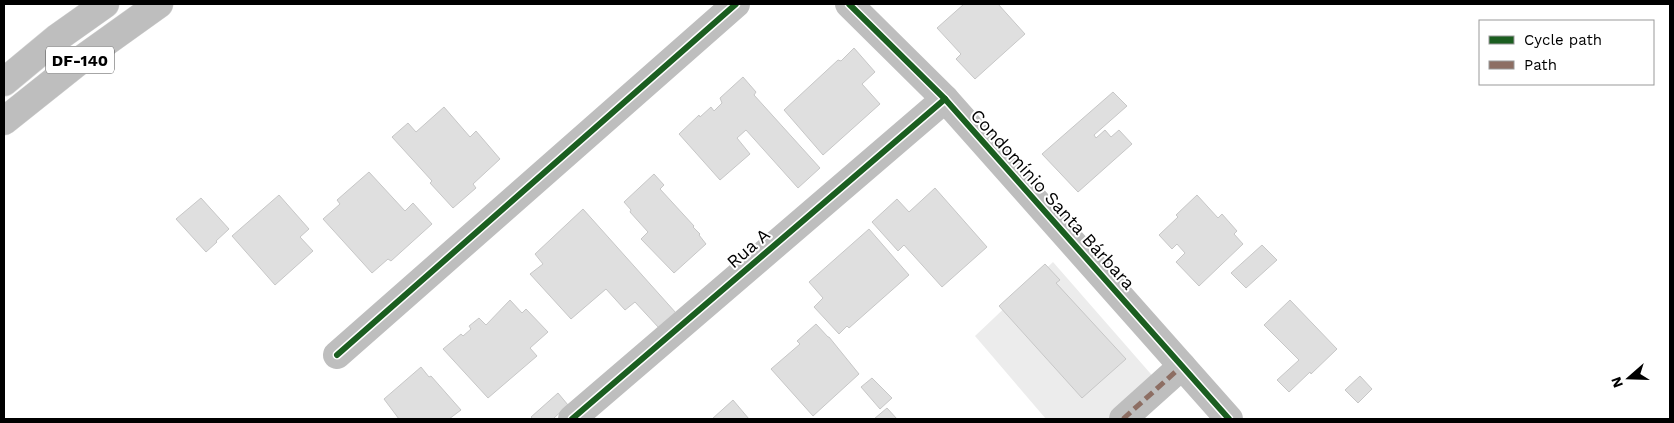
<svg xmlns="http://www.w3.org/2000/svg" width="1674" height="423" viewBox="0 0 1674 423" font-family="'Work Sans',sans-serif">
  <rect width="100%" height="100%" fill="#fff"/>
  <path fill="#ececec" d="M1053,262L1157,381L1116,419H1046L975,336Z"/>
  <g fill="#dfdfdf" stroke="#c7c7c7">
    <path d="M964,4H998L1025,34L975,79L956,59L961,54L937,28Z"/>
    <path d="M854,48L875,72L862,84L880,104L823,155L784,110L838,60L841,61Z"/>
    <path d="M743,77L756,92L754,95L820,168L798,188L746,130L737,138L750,154L720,180L679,134L699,115L700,117L711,107L714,111L722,103L720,98Z"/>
    <path d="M1113,92L1127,106L1094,135L1096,138L1105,130L1111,137L1119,130L1132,144L1078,192L1042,154Z"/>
    <path d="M444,107L470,137L476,131L500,159L473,184L476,188L453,208L430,183L432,181L392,137L408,123L416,132Z"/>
    <path d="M369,172L405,211L413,203L432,224L391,261L388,259L372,273L323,219L340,204L337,200Z"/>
    <path d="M654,174L664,185L660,189L694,226L693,227L700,234L699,235L706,244L674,273L641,239L648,232L630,212L631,210L624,202Z"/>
    <path d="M935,188L987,247L942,287L904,245L898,251L872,222L897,199L909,212Z"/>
    <path d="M279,195L309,229L300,237L313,251L275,285L232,236Z"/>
    <path d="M1197,195L1218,218L1222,214L1237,231L1234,234L1243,244L1199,286L1176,262L1185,253L1177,244L1172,249L1159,235L1178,217L1176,215Z"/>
    <path d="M201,198L229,229L216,241L217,242L206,252L176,219Z"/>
    <path d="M583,209L676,313L659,328L635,302L625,310L606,289L571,319L530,274L543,264L535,254Z"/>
    <path d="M869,229L909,275L849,328L847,326L839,334L814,307L823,298L809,282Z"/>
    <path d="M1262,245L1277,260L1246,288L1231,273Z"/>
    <path d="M1045,264L1060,280L1056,283L1126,359L1082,398L999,306Z"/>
    <path d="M510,300L522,313L526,309L548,332L530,348L537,356L488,398L443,349L461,334L463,336L471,329L469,326L479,318L486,325Z"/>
    <path d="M1290,300L1337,349L1311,374L1310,372L1289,392L1277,380L1299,360L1264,325Z"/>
    <path d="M816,324L828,337H829L859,374L813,416L771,369L800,344L797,341Z"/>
    <path d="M421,367L429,377L431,376L461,410L449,419H399L384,399Z"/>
    <path d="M1360,376L1372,389L1358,403L1345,390Z"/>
    <path d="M872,378L892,398L880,409L861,387Z"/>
    <path d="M558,393L568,405L553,419H533L531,417Z"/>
    <path d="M733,400L749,419H712Z"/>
    <path d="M887,408L897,419H874Z"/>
  </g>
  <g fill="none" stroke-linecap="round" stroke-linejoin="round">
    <defs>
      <g id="major">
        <path d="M4,82L57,38L105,4"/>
        <path d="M4,121L78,62L159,4"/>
      </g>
    </defs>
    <use href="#major" stroke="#dbdbdb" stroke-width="29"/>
    <g stroke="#bebebe" stroke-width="28">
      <path d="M849,4L945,99L1229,419"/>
      <path d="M337,355L736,4"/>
      <path d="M572,419L945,99"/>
      <path d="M1123,419L1182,366"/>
    </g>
    <use href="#major" stroke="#bebebe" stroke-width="28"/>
    <path stroke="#8d6e63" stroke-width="5" stroke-dasharray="10 5" stroke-linecap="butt" d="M1123,419L1182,366"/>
    <defs>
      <g id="cycleway">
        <path d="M849,4L945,99L1229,419"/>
        <path d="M337,355L736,4"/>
        <path d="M572,419L945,99"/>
      </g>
    </defs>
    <use href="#cycleway" stroke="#fff" stroke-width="9"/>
    <use href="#cycleway" stroke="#1b5e20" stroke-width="6"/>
  </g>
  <g text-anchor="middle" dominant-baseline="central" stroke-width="4" stroke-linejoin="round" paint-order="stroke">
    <rect fill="#fff" stroke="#4c4c4c" stroke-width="1" x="46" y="46.5" width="68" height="27" rx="4"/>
    <g font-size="16" font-weight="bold" fill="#000">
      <text x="80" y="60">DF-140</text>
    </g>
    <g font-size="18" fill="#000" stroke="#fff">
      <text transform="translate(1053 199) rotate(48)">Condomínio Santa Bárbara</text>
      <text transform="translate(748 248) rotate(-41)">Rua A</text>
    </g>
  </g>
  <rect width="1674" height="423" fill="none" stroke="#000000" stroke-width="10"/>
  <rect x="1479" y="20" width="175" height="65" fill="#ffffff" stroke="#999999"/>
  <rect x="1489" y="36" width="25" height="8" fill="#1b5e20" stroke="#999999"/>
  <text x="1524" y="45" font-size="15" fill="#000000">Cycle path</text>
  <rect x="1489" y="61" width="25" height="8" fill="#8d6e63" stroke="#999999"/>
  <text x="1524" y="70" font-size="15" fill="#000000">Path</text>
  <g transform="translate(1629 378) rotate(250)" stroke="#ffffff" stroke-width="4" paint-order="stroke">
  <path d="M0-4L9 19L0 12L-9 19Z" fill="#000000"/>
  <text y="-8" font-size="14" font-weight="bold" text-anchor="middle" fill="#000000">N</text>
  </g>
</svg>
